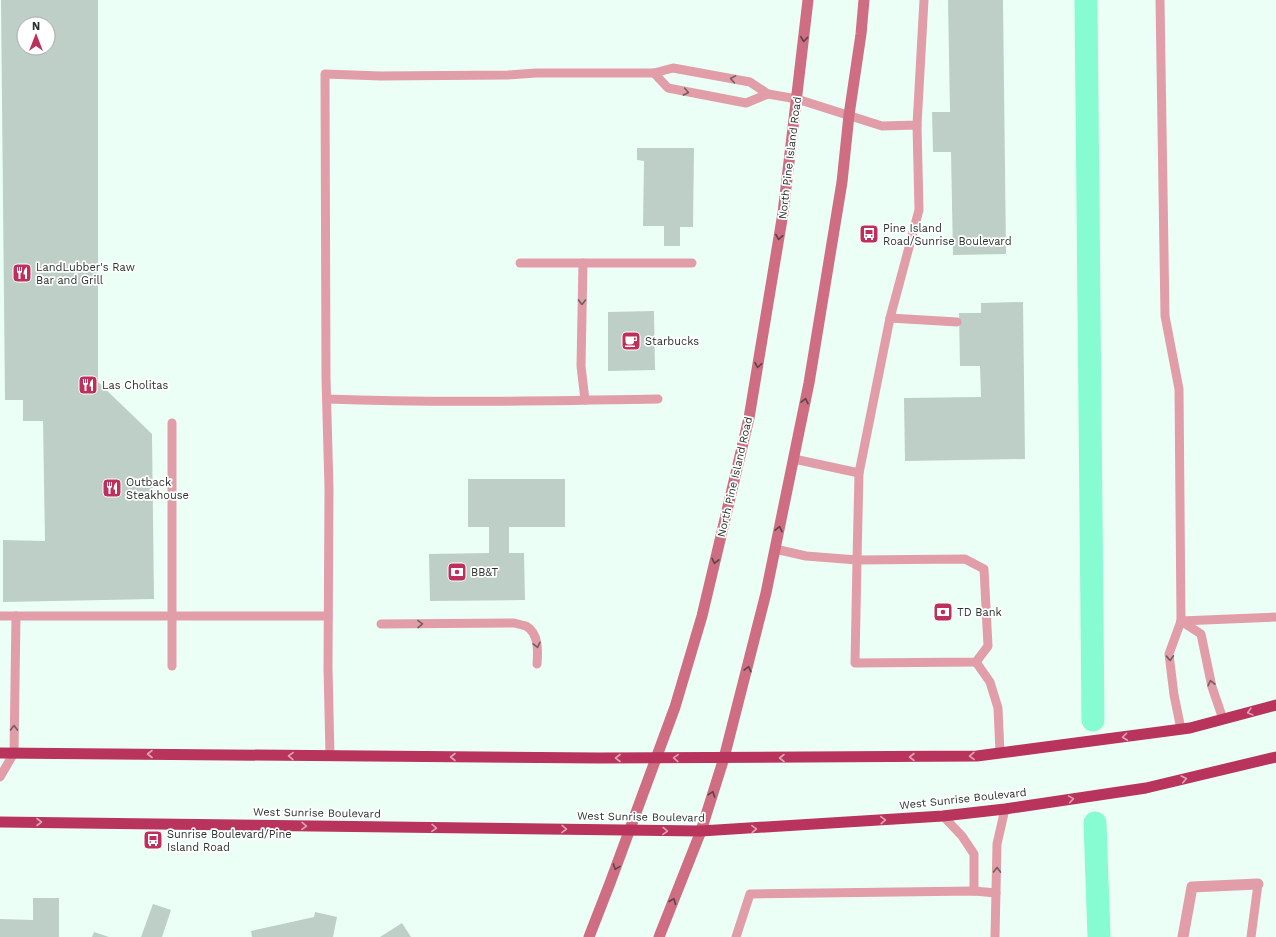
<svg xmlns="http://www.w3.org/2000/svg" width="1276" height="937" viewBox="0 0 1276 937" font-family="'Work Sans',sans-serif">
  <rect width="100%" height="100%" fill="#ecfff7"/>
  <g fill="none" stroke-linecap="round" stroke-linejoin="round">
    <g stroke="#87fbd2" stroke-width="23">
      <path d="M1086,0L1093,720"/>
      <path d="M1095,823L1099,937"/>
    </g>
  </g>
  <g fill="#bdcfc7" fill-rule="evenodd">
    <path d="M1,0H98V382L152,434L154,599L3,602V540L45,541L43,421H23V400H5ZM24,24H48V48H24Z"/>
    <path d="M948,0H1003L1006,254L953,255L951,152H933L932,112H950Z"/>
    <path d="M637,148H694L693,227H680V246H664V226H643L644,161L637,160Z"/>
    <path d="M1023,302L1025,459L905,461L904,398L981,397L980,366H960L959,313H981V303Z"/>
    <path d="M654,311L655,370L608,371V312Z"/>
    <path d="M468,479H565V527H509V553H524L525,600L430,601L429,554L489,553V527H468Z"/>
    <path d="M33,898H59V937H0V919L33,920Z"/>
    <path d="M153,904L171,910L162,937H141Z"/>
    <path d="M315,912L337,917L333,937H252L251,931L314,917Z"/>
    <path d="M402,923L411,937H380Z"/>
    <path d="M94,932L109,937H92Z"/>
  </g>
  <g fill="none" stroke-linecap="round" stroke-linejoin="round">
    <g stroke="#e19ea9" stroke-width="9">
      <path d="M1160,0L1165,316L1179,389L1181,621L1169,654L1174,695L1181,729"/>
      <path d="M654,73L668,88L746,103L768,94"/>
      <path d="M520,263H692"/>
      <path d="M583,263L581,366L585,400"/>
      <path d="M890,318L957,322"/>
      <path d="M327,399C437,403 548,401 658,399"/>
      <path d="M172,423V666"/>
      <path d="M794,459L859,473L890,318L919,210L917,125"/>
      <path d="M775,549L806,556L857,560L859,473"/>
      <path d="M965,559L984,569L988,646L976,662L855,663L857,560Z"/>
      <path d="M0,616H328"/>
      <path d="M1181,621L1201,634L1212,687L1223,719"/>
      <path d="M1181,621L1276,617"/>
      <path d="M381,624L514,623C518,624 522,625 526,626C539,633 538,652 537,664"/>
      <path d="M976,662L990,682L998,708L1000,753"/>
      <path d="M330,756L328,668L329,489L326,378L325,74L381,76L508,75L536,73H654L673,68L750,82L768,94L797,99L882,126L917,125L924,0"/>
      <path d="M0,777L14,753L16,616"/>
      <path d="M943,816L962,836L974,854V891"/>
      <path d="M736,937L750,894L974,891L996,893"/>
      <path d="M995,937L997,844L1005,809"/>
      <path d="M1251,937L1258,884"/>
    </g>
    <path stroke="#e19ea9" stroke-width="11" d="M1183,937L1192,887L1258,884"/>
    <g stroke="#cf6e83" stroke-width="11">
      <path d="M589,937L610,883L675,707L702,616L749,418L783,213L808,0"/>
      <path d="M659,937L701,831L724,758L766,593L809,383L842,182L849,115L861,34L864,0"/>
    </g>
    <g stroke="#b8345c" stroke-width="11">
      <path d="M0,753L599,758L977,756L1190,728L1276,705"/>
      <path d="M0,822L701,831L943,816L1005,809L1146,788L1276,757"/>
    </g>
  </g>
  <defs><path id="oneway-chevron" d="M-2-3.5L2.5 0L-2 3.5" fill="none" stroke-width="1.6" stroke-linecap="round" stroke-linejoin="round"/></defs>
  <g stroke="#5c4348">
    <use href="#oneway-chevron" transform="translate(804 39) rotate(96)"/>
    <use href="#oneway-chevron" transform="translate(779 237) rotate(99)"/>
    <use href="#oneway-chevron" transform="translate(758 365) rotate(99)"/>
    <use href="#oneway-chevron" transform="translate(805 401) rotate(-78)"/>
    <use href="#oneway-chevron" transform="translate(779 529) rotate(-78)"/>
    <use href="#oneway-chevron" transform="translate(715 561) rotate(103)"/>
    <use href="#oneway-chevron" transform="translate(748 669) rotate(-76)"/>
    <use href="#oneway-chevron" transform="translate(712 794) rotate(-72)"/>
    <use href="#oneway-chevron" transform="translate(616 867) rotate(110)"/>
    <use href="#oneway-chevron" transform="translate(673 901) rotate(-68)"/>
  </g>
  <g stroke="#735d5f">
    <use href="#oneway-chevron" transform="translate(733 79) rotate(-170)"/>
    <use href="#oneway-chevron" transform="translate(686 92) rotate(11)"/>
    <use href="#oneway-chevron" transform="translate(582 302) rotate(91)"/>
    <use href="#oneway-chevron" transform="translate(420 624) rotate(-1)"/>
    <use href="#oneway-chevron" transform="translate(537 645) rotate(76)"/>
    <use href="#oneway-chevron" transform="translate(1170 658) rotate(88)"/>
    <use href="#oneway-chevron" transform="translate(1211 683) rotate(-103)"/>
    <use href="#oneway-chevron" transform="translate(14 728) rotate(-89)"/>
    <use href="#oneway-chevron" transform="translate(997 870) rotate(-89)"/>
  </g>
  <g stroke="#dfa4b6">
    <use href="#oneway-chevron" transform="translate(1250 712) rotate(165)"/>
    <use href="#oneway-chevron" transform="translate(1125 737) rotate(173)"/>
    <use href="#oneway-chevron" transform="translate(150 754) rotate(-180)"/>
    <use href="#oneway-chevron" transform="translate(291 756) rotate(-179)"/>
    <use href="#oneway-chevron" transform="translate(972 756) rotate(179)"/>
    <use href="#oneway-chevron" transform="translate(453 757) rotate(-180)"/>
    <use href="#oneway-chevron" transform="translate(912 757) rotate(180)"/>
    <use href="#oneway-chevron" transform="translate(618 758) rotate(180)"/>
    <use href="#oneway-chevron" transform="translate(676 758) rotate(-179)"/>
    <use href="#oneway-chevron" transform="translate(782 758) rotate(180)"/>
    <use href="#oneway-chevron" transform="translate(1184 779) rotate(-13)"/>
    <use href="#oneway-chevron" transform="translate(1071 799) rotate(-9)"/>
    <use href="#oneway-chevron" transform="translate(883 820) rotate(-4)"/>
    <use href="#oneway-chevron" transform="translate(39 822)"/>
    <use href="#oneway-chevron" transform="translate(304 826) rotate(1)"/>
    <use href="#oneway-chevron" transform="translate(434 828) rotate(1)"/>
    <use href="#oneway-chevron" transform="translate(564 829) rotate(1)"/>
    <use href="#oneway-chevron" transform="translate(754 829) rotate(-3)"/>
    <use href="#oneway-chevron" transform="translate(665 831) rotate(1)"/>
  </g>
  <defs>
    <symbol id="bus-square" viewBox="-11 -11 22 22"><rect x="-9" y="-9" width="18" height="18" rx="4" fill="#be2f5b" stroke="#fff"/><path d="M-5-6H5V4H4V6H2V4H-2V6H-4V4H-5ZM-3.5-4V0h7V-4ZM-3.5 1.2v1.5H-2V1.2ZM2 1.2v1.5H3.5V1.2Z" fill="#fff"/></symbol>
    <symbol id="restaurant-square" viewBox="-11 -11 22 22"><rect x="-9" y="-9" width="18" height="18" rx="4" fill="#be2f5b" stroke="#fff"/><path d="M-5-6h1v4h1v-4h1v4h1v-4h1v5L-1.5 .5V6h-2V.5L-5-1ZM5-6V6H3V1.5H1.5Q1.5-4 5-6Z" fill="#fff"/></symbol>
    <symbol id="cafe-square" viewBox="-11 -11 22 22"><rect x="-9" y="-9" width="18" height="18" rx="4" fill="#be2f5b" stroke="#fff"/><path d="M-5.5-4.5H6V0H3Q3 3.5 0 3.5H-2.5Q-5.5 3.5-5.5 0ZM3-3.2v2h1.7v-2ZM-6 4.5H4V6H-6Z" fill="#fff"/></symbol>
    <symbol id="bank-square" viewBox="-11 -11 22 22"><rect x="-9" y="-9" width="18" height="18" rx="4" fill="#be2f5b" stroke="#fff"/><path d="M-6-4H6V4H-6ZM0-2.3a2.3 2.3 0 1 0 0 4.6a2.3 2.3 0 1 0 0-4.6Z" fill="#fff"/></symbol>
  </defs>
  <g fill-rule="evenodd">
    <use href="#bus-square" x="858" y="223" width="22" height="22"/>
    <use href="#restaurant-square" x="11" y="262" width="22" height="22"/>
    <use href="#cafe-square" x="620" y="330" width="22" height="22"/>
    <use href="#restaurant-square" x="77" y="374" width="22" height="22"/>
    <use href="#restaurant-square" x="101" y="477" width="22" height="22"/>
    <use href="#bank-square" x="446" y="561" width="22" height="22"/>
    <use href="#bank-square" x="932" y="601" width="22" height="22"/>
    <use href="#bus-square" x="142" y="829" width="22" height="22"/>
  </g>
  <g text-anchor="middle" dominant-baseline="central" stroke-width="3.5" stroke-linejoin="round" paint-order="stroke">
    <g font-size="11" fill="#2a312e" stroke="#fff">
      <text transform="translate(790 158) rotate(-83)">North Pine Island Road</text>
      <text transform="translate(735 477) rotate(-77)">North Pine Island Road</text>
      <text transform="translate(963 799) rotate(-6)">West Sunrise Boulevard</text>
      <text transform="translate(317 813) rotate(1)">West Sunrise Boulevard</text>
      <text transform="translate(641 817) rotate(1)">West Sunrise Boulevard</text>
    </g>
    <g font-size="11" fill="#2a312e" stroke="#fff" text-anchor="start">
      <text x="883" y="228">Pine Island<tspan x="883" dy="13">Road/Sunrise Boulevard</tspan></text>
      <text x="36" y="267">LandLubber's Raw<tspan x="36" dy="13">Bar and Grill</tspan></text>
      <text x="645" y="341">Starbucks</text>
      <text x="102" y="385">Las Cholitas</text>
      <text x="126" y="482">Outback<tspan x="126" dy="13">Steakhouse</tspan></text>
      <text x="471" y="572">BB&amp;T</text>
      <text x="957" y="612">TD Bank</text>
      <text x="167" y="834">Sunrise Boulevard/Pine<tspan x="167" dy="13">Island Road</tspan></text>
    </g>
  </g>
  <g transform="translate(36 36)"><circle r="19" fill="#ffffff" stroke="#aaadab"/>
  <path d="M0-3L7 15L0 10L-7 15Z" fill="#be2f5b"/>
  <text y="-6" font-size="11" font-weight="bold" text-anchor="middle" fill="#2a312e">N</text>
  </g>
</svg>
